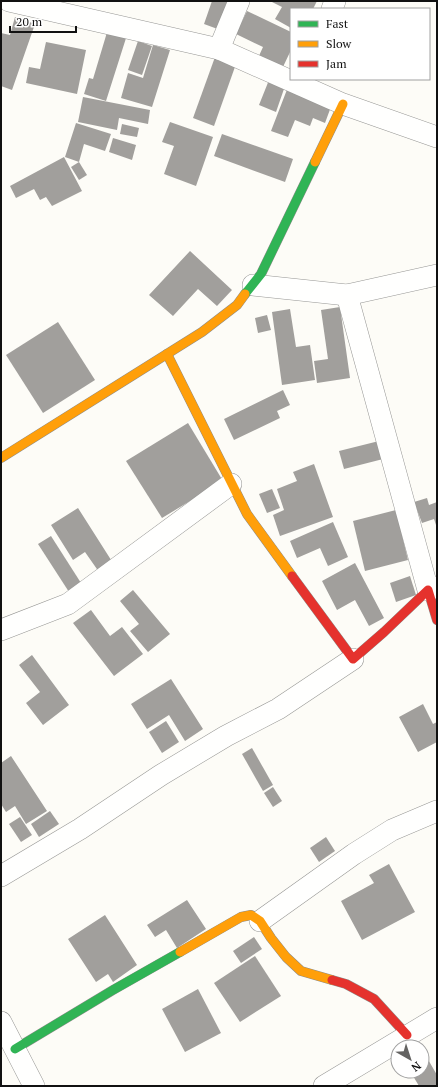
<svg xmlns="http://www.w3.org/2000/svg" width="438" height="1087" viewBox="0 0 438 1087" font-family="'PT Serif',serif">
  <rect width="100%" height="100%" fill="#fdfcf7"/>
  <g fill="#a19f9c">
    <path d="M212,1H234L223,31L204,24Z"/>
    <path d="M270,1H317L313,9H291V28L275,19L282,7Z"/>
    <path d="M247,11L291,32V50L282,69L258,58L263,47L236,34Z"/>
    <path d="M15,17L35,24L12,90L1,86V33L10,35Z"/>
    <path d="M108,29L127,35L106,101L84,94L89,78L93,79Z"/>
    <path d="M138,41L152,46L142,75L128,70Z"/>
    <path d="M46,42L86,50L77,94L26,83L29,67L40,69Z"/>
    <path d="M153,45L170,50L152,107L121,98L128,73L143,78Z"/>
    <path d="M215,57L236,64L214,126L193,118Z"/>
    <path d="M269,80L285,86L276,112L259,105Z"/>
    <path d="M288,87L332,104L325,123L313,118L310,126L295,120L288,137L271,131Z"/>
    <path d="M83,97L150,110L148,124L119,118L117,130L78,122Z"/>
    <path d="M170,122L213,137L196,186L164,174L174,146L162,142Z"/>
    <path d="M76,123L111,134L105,151L84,144L79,162L65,157Z"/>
    <path d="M122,124L139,128L137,137L120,134Z"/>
    <path d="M222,134L293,159L285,182L214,156Z"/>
    <path d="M113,138L136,145L132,160L109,152Z"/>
    <path d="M64,157L82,191L52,206L46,197L40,200L34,189L16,198L10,186Z"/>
    <path d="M79,162L87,175L79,180L71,167Z"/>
    <path d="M190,251L232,290L217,306L198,289L173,316L149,295Z"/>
    <path d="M340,307L350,378L317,383L314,361L328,359L321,310Z"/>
    <path d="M290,309L296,347L310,345L315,380L282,385L272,312Z"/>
    <path d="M267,315L271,330L258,333L255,318Z"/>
    <path d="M58,322L95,380L43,413L6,355Z"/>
    <path d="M283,390L290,405L277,411L280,418L234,440L224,419Z"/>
    <path d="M188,423L223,481L162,518L126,461Z"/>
    <path d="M383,440L387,458L344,469L339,451Z"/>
    <path d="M314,464L333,517L280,536L273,515L284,510L277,489L297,481L293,472Z"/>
    <path d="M272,489L280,508L267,513L259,494Z"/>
    <path d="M427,498L429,505L437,502V528L434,519L422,523L414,502Z"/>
    <path d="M78,508L113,563L99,572L85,552L73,560L51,525Z"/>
    <path d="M396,510L408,560L365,571L353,521Z"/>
    <path d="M333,522L348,557L328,566L320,548L297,558L290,541Z"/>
    <path d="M51,536L81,583L69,592L38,544Z"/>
    <path d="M355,563L384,618L369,626L355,600L337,610L322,581Z"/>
    <path d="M410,576L416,595L396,602L390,583Z"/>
    <path d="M133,590L170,634L148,652L130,631L139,624L120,601Z"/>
    <path d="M91,610L110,636L122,627L143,654L114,676L73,623Z"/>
    <path d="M32,655L69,705L43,725L26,703L40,692L19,665Z"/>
    <path d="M171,679L203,729L185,741L169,715L147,729L131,704Z"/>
    <path d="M423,704L433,724L437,722V742L418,752L399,717Z"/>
    <path d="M166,721L179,742L162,753L149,732Z"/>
    <path d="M252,748L273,785L263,791L242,754Z"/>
    <path d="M11,756L47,811L26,824L15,806L6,812L1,804V763Z"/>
    <path d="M273,787L282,801L273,807L264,793Z"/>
    <path d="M50,811L59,824L39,837L31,824Z"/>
    <path d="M20,817L32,835L21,842L9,824Z"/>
    <path d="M326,837L335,851L319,862L310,848Z"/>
    <path d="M389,864L415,912L362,940L341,901L374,883L369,875Z"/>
    <path d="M187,900L206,929L177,948L166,930L155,937L147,925Z"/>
    <path d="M105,915L137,965L113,982L108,974L96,982L68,939Z"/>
    <path d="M254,937L262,949L241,963L233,951Z"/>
    <path d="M255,956L281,996L240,1022L214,983Z"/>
    <path d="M198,989L221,1033L185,1052L162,1009Z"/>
    <path d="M426,1056L437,1075V1086H419L410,1071H422V1058Z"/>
  </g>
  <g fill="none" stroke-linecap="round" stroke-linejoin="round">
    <defs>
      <g id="street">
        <path d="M9,1L219,49L343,104L437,137"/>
        <path d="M332,9L335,1"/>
        <path d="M219,49L239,1"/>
        <path d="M253,285L347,295L437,275"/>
        <path d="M347,295L428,590L437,587"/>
        <path d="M1,630L68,604L231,484"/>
        <path d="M1,876L80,829L161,775L226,736L278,709L353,659"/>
        <path d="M260,921L354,854L392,830L437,811"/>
        <path d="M1,1022L34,1086"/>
        <path d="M324,1086L437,1018"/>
      </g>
      <g id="fast">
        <path d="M245,294L261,274L315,162"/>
        <path d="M15,1049L113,990L180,952"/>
      </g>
      <g id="slow">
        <path d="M315,162L343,104"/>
        <path d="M167,354L247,514L292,576"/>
        <path d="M1,458L202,332L237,305L245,294"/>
        <path d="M180,952L241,917L251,915L260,921L271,938L286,957L301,971L332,980"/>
      </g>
      <g id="jam">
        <path d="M292,576L353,659L384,632L428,590L437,620"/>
        <path d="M332,980L346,984L374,999L407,1035"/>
      </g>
    </defs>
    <use href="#street" stroke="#979795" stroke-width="22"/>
    <use href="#fast" stroke="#8e8d8b" stroke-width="10"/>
    <use href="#slow" stroke="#8e8d8b" stroke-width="10"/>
    <use href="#jam" stroke="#8e8d8b" stroke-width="10"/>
    <use href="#street" stroke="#fffffe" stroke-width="21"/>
    <use href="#fast" stroke="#30b455" stroke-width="9"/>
    <use href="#slow" stroke="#ff9f0a" stroke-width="9"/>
    <use href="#jam" stroke="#e5322d" stroke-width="9"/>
  </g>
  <rect width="438" height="1087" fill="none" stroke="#111111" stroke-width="4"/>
  <rect x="290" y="8" width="140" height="72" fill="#ffffff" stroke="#a0a0a0"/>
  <rect x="298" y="21" width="20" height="6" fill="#30b455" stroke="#a0a0a0"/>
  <text x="326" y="28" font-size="12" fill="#111111">Fast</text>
  <rect x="298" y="41" width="20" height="6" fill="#ff9f0a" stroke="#a0a0a0"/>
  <text x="326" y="48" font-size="12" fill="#111111">Slow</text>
  <rect x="298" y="61" width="20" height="6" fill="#e5322d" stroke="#a0a0a0"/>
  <text x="326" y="68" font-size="12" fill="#111111">Jam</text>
  <g transform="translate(410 1059) rotate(141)"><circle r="19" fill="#ffffff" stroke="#a0a0a0"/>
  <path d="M0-3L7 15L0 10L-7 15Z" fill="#646362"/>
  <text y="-6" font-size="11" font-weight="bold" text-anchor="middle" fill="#111111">N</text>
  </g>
  <path d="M10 26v6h66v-6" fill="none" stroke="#111111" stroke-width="2"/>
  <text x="16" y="26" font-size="12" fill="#111111" stroke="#ffffff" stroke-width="3" paint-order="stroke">20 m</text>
</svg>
